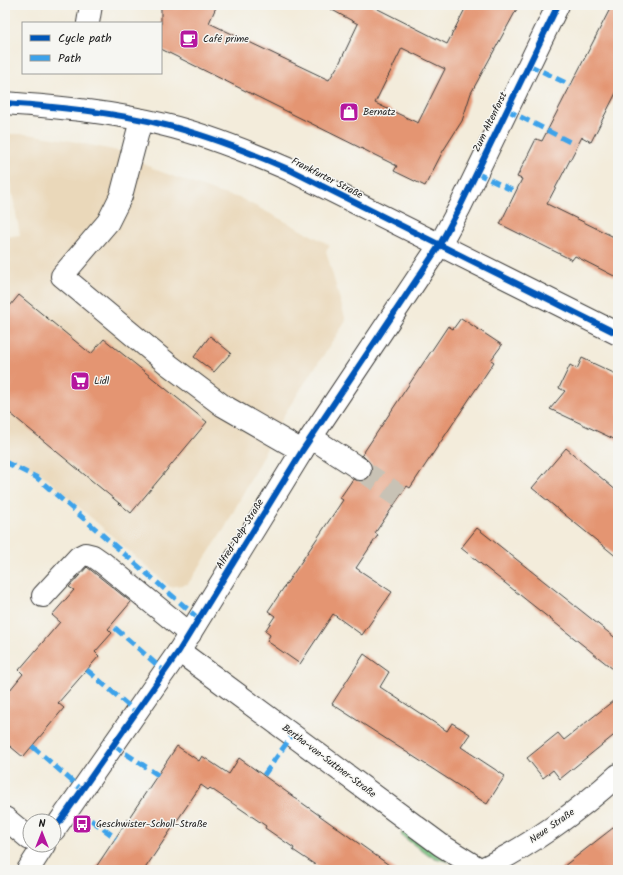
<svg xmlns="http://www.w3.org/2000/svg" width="623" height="875" viewBox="0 0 623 875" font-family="Kalam,sans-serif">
  <defs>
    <pattern id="grass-dots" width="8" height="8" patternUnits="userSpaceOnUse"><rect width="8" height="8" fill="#7dc885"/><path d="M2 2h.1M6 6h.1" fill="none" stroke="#6bab72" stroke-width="1.8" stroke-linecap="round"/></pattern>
  </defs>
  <rect width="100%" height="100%" fill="#f6f6f2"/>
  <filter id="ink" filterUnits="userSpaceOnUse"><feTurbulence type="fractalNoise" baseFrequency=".025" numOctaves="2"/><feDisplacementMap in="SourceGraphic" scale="8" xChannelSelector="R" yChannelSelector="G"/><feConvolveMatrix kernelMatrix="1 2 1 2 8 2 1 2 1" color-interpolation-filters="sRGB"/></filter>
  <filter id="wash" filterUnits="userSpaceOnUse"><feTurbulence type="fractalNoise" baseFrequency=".012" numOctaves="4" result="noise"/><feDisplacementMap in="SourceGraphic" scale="16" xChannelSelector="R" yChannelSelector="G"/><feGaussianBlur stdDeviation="0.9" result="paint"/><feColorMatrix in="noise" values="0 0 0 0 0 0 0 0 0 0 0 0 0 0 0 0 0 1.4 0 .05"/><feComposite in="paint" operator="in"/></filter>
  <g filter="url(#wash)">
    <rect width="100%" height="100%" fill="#f3ecdb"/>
    <path fill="#ead8ba" d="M5,134H27L72,141L122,152L156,170L219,193L240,198L330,245L326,251L346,321L285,413L225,528L188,584L170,587L37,470L5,455V237L20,235L5,154Z"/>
    <path fill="url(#grass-dots)" stroke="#4c7250" d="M404,829L449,862L429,856L401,835Z"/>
    <g id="blocks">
      <g fill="#e49572" fill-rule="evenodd">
        <path d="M161,5H217L209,23L329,80L339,64L358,24L323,5H370L447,44L467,5H519L471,93L462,121L443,151L425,186L394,171L397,166L161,49ZM402,48L445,69L418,123L375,103Z"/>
        <path d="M612,5H618V89L591,142L582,137L547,204L618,239V278L575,256L572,260L500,224L522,179L517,177L536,139L542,141Z"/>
        <path d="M19,295L91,354L104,339L207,422L131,513L5,409V312Z"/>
        <path d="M461,318L502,345L491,360L494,362L410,488L407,486L375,533L378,535L356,568L392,592L362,635L333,614L300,664L267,641L270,635L265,631L275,616L268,611L343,500L340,498L353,479L360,481L366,480L370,476L372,470L371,464L362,455L448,326L453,329Z"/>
        <path d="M210,336L231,353L214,372L194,357Z"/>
        <path d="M582,358L618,375V441L550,409L565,391L559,388L570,365L577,369Z"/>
        <path d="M566,448L618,492V558L532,488Z"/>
        <path d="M477,528L618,640V673L461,548Z"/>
        <path d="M87,567L131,602L108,629L112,633L95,652L99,656L58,703L64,708L23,757L5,742V696L23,674L19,670L60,622L52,615L74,590L69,587Z"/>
        <path d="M364,654L389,672L380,687L447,731L452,723L470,734L461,747L505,776L487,804L332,704Z"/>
        <path d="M618,697V732L560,779L553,770L543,778L527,758L558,733L564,740Z"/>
        <path d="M177,746L199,761L202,756L229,774L239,758L396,870H323L293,850L294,848L265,828L266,826L210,788L208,790L201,785L144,870H94Z"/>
        <path d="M618,824V870H559Z"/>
      </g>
    </g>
  </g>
  <g filter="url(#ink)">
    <use href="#blocks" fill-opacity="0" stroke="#3c3b39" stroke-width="1"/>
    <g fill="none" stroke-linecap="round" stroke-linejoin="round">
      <path stroke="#c8c2b5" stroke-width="22" stroke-dasharray="22 11" stroke-linecap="butt" d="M360,469L400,496"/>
      <defs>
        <g id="minor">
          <path d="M88,23L91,5"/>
          <path d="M141,120L121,196L108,222L62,276L169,365L222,405L302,451"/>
          <path d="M312,438L360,469"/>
          <path d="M43,596L79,557L85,554L93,556L103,563L190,634"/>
          <path d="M179,651L441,845L481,870"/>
          <path d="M5,818L30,839"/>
          <path d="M54,830L179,651L302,451L439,246L460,207L558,5"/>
          <path d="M28,870L44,845"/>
          <path d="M479,870C525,850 581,809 618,775"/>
        </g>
        <path id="major" d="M5,103C58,107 113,112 165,125C207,135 249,152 288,169L618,334"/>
      </defs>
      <use href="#minor" stroke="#3c3b39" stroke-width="24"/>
      <use href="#major" stroke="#3c3b39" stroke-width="24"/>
      <use href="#minor" stroke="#fff" stroke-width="22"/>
      <use href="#major" stroke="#fff" stroke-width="22"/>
      <g stroke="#3da2ea" stroke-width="5" stroke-dasharray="10 5" stroke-linecap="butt">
        <path d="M529,65L570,85"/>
        <path d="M507,110L574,144"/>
        <path d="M476,173L516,192"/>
        <path d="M5,462L36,477L199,619"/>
        <path d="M115,628L164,671"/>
        <path d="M87,670L136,712"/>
        <path d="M113,745L158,775"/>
        <path d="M32,746L81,789"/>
        <path d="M264,775L293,734"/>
        <path d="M91,820L116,838"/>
      </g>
      <defs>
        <g id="cycleway">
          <path d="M5,103C58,107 113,112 165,125C207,135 249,152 288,169L618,334"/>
          <path d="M54,830L179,651L302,451L439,246L460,207L558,5"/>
        </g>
      </defs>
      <use href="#cycleway" stroke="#f6f6f2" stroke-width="8"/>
      <use href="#cycleway" stroke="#0057b8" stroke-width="6"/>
    </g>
  </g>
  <defs>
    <symbol id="cafe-square" viewBox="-11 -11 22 22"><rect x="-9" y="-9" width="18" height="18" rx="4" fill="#b5179e" stroke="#f6f6f2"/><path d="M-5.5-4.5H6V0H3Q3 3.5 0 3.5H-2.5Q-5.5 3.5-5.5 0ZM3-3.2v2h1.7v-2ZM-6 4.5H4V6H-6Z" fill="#fff"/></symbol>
    <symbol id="shop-square" viewBox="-11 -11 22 22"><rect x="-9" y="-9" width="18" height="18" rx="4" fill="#b5179e" stroke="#f6f6f2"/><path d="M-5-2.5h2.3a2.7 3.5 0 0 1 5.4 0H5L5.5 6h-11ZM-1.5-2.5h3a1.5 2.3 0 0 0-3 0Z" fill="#fff"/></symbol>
    <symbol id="supermarket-square" viewBox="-11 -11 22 22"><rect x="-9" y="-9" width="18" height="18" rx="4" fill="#b5179e" stroke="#f6f6f2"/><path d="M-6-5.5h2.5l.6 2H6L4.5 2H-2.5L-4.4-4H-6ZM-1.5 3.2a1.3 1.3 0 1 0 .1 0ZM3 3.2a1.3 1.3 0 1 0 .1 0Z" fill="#fff"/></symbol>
    <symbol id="bus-square" viewBox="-11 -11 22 22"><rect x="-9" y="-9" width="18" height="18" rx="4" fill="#b5179e" stroke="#f6f6f2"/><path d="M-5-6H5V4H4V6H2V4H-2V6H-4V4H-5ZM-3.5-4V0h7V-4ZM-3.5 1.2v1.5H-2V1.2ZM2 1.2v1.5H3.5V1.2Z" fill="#fff"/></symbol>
  </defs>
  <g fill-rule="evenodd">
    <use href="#cafe-square" x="178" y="28" width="22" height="22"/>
    <use href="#shop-square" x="338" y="101" width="22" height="22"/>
    <use href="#supermarket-square" x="69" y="370" width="22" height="22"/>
    <use href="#bus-square" x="71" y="813" width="22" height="22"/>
  </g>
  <g text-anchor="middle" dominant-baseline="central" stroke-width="3" stroke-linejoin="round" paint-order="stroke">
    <g font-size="10" fill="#1c1c1c" stroke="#f6f6f2" text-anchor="start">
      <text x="203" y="39">Café prime</text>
      <text x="363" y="112">Bernatz</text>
      <text x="94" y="381">Lidl</text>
      <text x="96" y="824">Geschwister-Scholl-Straße</text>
    </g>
    <g font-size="10" fill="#1c1c1c" stroke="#f6f6f2">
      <text transform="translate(490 122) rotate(-64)">Zum Altenforst</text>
      <text transform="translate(327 178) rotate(27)">Frankfurter Straße</text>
      <text transform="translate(240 534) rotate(-58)">Alfred-Delp-Straße</text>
      <text transform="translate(329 761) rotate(37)">Bertha-von-Suttner-Straße</text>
      <text transform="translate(552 826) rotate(-35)">Neue Straße</text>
    </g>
  </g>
  <rect width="623" height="875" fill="none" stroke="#f6f6f2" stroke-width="20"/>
  <rect x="22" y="22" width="140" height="52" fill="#f6f6f2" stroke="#9f9f9c"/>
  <rect x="30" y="35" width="20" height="6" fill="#0057b8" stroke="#9f9f9c"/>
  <text x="58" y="42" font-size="12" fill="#1c1c1c">Cycle path</text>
  <rect x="30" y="55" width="20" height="6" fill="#3da2ea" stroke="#9f9f9c"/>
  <text x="58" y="62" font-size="12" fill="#1c1c1c">Path</text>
  <g transform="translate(42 833)"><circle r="19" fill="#f6f6f2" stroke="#9f9f9c"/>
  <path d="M0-3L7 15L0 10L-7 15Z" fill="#b5179e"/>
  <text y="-6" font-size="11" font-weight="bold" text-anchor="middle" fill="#1c1c1c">N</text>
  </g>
</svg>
